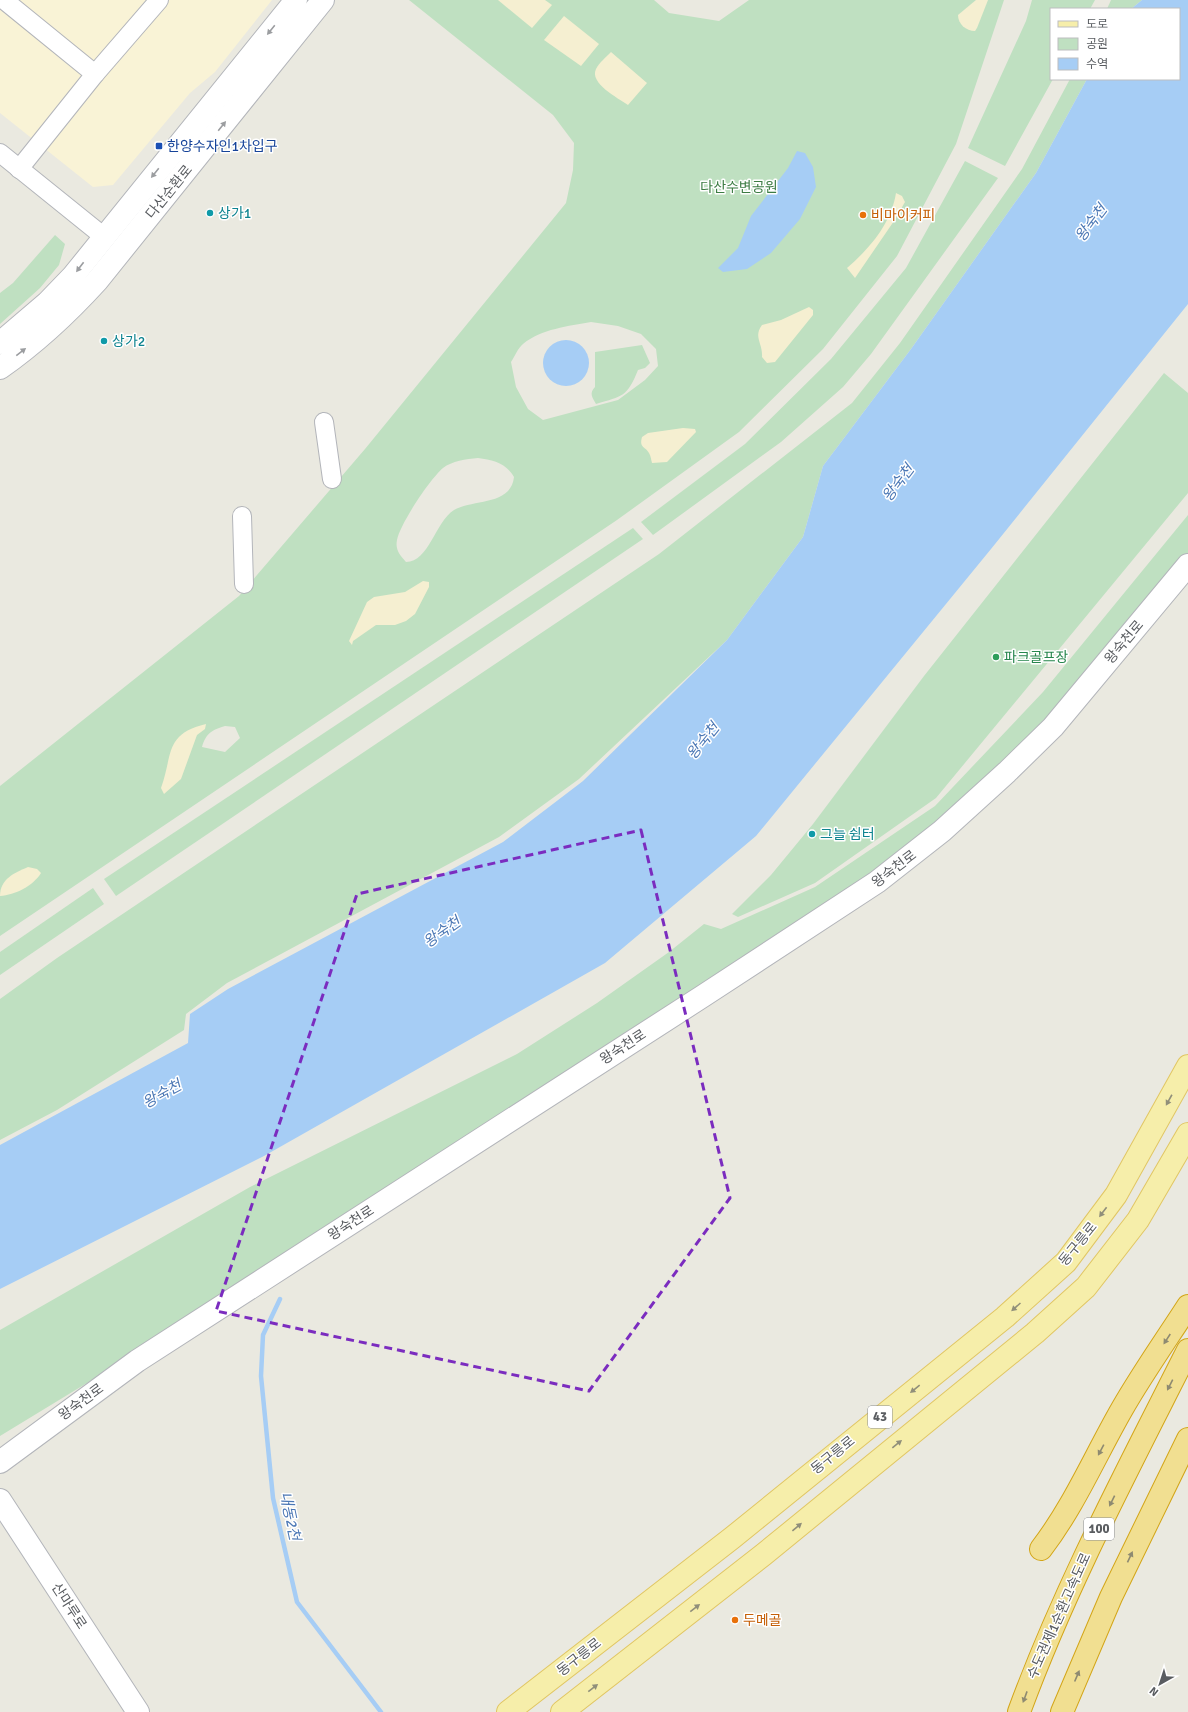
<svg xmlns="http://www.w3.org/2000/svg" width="1188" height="1712" viewBox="0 0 1188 1712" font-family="Signika,'Noto Sans KR',sans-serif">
  <rect width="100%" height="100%" fill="#eae9e0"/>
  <path fill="#f9f3d6" d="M0,0H272L215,72L190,93L113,185L93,187L0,113Z"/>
  <g fill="#bfe0c1" fill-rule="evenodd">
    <path d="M409,0H654L669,13L719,21L749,0H1004L956,144L897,256L823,349L739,432L617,520L0,936V786L239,596L365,449L566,203L573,170L574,143L553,115ZM591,322L618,326L641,334L656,349L658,366L645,380L618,400L543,420L528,409L516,387L511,362C515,356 518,348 523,344C541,329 569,326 591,322ZM478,458C493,460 506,463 514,477C511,506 472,499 454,510C435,522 429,562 406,562C400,555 395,550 397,540C400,524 430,479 443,468C452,461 466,459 478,458ZM225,726L235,727L240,738L225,752L202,747C206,733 212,730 225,726Z"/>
    <path d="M1032,0H1095L1090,9H1051V79H1053L1005,166L968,148L1026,21Z"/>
    <path d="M1111,0H1142L1131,9H1107Z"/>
    <path d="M1070,79H1087L1036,173L911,349L823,466L803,537L727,640L579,779L499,837L227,983L186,1014L184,1030L57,1110L0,1140V999L57,958L659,554L852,403L900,343L1022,169Z"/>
    <path d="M965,161L998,178L871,354L843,387L781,442L653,535L641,522L745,444L831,359L906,268Z"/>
    <path d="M55,235L65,244L59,265L40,288L0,324V293L13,283Z"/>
    <path d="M642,345L650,363L645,368L638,370C627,397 623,396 596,404C592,397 589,393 595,387V352Z"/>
    <path d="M1164,373L1188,393V493L936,798L815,883L738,917L732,914L771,875L813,824L924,676Z"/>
    <path d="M1188,515V556L1057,715L885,871L133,1355L0,1436V1330L250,1187L517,1054L597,1003L669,952L704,924L721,929L815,887L935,806L1043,692Z"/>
    <path d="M633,528L643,539L116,896L104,879Z"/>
    <path d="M93,888L104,904L0,975V952Z"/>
  </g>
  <g fill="#f5efd1">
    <path d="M498,0H545L552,5L532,28Z"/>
    <path d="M976,0H988L977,28L975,31C966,31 958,24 958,15Z"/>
    <path d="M564,16L599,44L581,66L544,40Z"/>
    <path d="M611,52L647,83L628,105C618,98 589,83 596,69C599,63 606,57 611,52Z"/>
    <path d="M896,193L902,196L905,202L894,221L855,278L847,268C870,248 891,224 896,193Z"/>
    <path d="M809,307L813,310V315L775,362L767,363L762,357C763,343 753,337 762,325L781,320Z"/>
    <path d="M683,428L695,429L696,432L667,462L652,463C651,460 651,456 649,453C645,446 639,448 642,437L648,433Z"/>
    <path d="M423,581L429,582V587L415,614L406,621L395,625H376L353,641L352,645L349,641L367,602L374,597L405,592Z"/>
    <path d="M206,724L205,729L197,735L181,779L164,794L161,788C173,755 164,734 206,724Z"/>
    <path d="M28,867L37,869L41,873C33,886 15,895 0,896C0,879 14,873 28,867Z"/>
  </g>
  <g fill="#a6cdf5">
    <path d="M1142,0H1188V304L991,549L756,836L605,963L264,1156L0,1289V1145L188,1043L190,1014L228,989L503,842L583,781L727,640L803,537L823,466L911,349L1036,173L1087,79H1179V9H1131Z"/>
    <path d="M797,151L805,153L813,167L816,187L800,219L771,253L747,269L723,272L718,268L738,248L751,216L788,168Z"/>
    <circle cx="566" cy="363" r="23"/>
  </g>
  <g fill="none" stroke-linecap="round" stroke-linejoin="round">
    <path stroke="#a6cdf5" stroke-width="4.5" d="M280,1299L263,1335L261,1376L273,1498L297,1602L381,1712"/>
    <defs>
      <g id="minor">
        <path d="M4,0L95,74"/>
        <path d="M0,153L103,236"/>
        <path d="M19,169L95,74L159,0"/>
        <path d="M324,422L332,479"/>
        <path d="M242,516L244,584"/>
      </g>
      <g id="tertiary">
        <path d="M0,343L47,303L73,276L296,0"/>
        <path d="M0,368C37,342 67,314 97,281L323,0"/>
        <path d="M0,1462L137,1361L703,996L877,882L942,831L1007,772L1053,727L1188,565"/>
        <path d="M0,1500L138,1712"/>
      </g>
      <g id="primary">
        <path d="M508,1712L732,1538L1005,1317L1066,1262L1116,1195L1188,1066"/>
        <path d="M562,1712L763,1555L1035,1333L1086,1287L1138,1220L1188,1134"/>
      </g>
      <g id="motorway">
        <path d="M1041,1549C1074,1506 1095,1456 1122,1409C1142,1374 1166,1340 1188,1306"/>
        <path d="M1019,1712C1065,1587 1128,1469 1188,1350"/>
        <path d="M1062,1712L1111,1597L1188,1439"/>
      </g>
    </defs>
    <use href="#minor" stroke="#b3b5ba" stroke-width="20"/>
    <use href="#tertiary" stroke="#b3b5ba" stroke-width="24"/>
    <use href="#primary" stroke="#e1c663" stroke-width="24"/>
    <use href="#motorway" stroke="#d3a517" stroke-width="24"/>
    <use href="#minor" stroke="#fff" stroke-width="18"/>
    <use href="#tertiary" stroke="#fff" stroke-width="22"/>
    <use href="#primary" stroke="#f6eeaa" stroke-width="22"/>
    <use href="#motorway" stroke="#f1df91" stroke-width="22"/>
  </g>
  <defs><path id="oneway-solid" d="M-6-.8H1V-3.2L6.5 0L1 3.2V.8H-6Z"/></defs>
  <g fill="#9b9da0">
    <use href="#oneway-solid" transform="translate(271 30) rotate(129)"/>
    <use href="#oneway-solid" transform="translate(222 126) rotate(-51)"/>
    <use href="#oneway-solid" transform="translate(155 173) rotate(129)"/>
    <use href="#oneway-solid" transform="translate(80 267) rotate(127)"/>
    <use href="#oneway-solid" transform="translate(21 352) rotate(-38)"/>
  </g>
  <g fill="#908f7a">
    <use href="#oneway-solid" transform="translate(1169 1100) rotate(119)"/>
    <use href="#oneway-solid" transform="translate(1103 1212) rotate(127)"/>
    <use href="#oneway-solid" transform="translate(1016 1307) rotate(138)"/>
    <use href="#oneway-solid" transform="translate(915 1389) rotate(141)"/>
    <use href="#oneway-solid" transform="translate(897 1444) rotate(-39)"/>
    <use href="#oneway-solid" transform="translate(797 1527) rotate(-40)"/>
    <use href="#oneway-solid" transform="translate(695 1608) rotate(-38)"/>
    <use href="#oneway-solid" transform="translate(593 1688) rotate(-38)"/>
  </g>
  <g fill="#8e8a71">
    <use href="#oneway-solid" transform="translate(1167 1339) rotate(123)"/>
    <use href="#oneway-solid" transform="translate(1170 1385) rotate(117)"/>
    <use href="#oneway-solid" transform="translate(1101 1450) rotate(118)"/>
    <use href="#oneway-solid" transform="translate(1112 1501) rotate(116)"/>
    <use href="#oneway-solid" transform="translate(1130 1557) rotate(-65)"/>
    <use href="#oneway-solid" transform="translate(1077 1676) rotate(-67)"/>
    <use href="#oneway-solid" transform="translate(1025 1697) rotate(110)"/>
  </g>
  <path fill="none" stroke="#7b2cbf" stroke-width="3" stroke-dasharray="8 5" stroke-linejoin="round" d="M641,830L730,1198L589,1391L216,1311L357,894Z"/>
  <rect fill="#1a4fb4" stroke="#fff" stroke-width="1.5" x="155" y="142" width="8" height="8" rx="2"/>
  <g fill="#0f9aa8" stroke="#fff" stroke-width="1.5">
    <circle cx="210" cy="213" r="4"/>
    <circle cx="104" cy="341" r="4"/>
    <circle cx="812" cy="834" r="4"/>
  </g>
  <g fill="#e8710a" stroke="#fff" stroke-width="1.5">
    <circle cx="863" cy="215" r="4"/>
    <circle cx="735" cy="1620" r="4"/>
  </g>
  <circle fill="#2e9e5b" stroke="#fff" stroke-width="1.5" cx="996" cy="657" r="4"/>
  <g text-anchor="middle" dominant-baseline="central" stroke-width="3" stroke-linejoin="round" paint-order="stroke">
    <g fill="#fff" stroke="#8b8d90" stroke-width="1">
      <rect x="868" y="1406" width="24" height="22" rx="3"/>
      <rect x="1084" y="1518" width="30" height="22" rx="3"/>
    </g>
    <g font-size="13" font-weight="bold" fill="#595c60">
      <text x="880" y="1417">43</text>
      <text x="1099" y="1529">100</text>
    </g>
    <g font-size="14" fill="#164399" stroke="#fff" text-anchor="start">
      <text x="167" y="146">한양수자인1차입구</text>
    </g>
    <g font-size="14" fill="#3c7c43" stroke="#fff">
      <text x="739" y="187">다산수변공원</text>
    </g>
    <g font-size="14" fill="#595c60" stroke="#fff">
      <text transform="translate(169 192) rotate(-51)">다산순환로</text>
      <text transform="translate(1124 642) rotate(-50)">왕숙천로</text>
      <text transform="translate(894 869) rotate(-37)">왕숙천로</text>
      <text transform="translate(623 1047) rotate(-33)">왕숙천로</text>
      <text transform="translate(351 1223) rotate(-33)">왕숙천로</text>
      <text transform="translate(1078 1244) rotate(-51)">동구릉로</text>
      <text transform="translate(81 1402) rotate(-36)">왕숙천로</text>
      <text transform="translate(833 1455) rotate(-39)">동구릉로</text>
      <text transform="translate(69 1606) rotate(57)">산마루로</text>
      <text transform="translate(1059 1616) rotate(-66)">수도권제1순환고속도로</text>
      <text transform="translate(579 1657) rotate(-38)">동구릉로</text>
    </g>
    <g font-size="14" fill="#0d838f" stroke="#fff" text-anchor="start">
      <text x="218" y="213">상가1</text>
      <text x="112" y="341">상가2</text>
      <text x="820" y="834">그늘 쉼터</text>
    </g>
    <g font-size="14" fill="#c56008" stroke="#fff" text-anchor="start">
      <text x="871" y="215">비마이커피</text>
      <text x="743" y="1620">두메골</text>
    </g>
    <g font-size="14" fill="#27864d" stroke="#fff" text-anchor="start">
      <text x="1004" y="657">파크골프장</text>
    </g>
    <g font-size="15" font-style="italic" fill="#4c78b5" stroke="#fff">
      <text transform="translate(1091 223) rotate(-53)">왕숙천</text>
      <text transform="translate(898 483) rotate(-53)">왕숙천</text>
      <text transform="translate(703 741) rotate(-51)">왕숙천</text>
      <text transform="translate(442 932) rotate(-35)">왕숙천</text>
      <text transform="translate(162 1094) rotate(-29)">왕숙천</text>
      <text transform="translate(290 1516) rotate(78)">내동2천</text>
    </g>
  </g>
  <rect x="1050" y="8" width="130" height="72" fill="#ffffff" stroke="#bdbebf"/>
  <rect x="1058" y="21" width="20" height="6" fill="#f6eeaa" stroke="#bdbebf"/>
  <text x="1086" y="28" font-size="12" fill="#595c60">도로</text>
  <rect x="1058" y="38" width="20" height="12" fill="#bfe0c1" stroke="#bdbebf"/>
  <text x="1086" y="48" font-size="12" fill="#595c60">공원</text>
  <rect x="1058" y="58" width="20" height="12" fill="#a6cdf5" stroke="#bdbebf"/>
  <text x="1086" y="68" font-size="12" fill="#595c60">수역</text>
  <g transform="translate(1160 1684) rotate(219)" stroke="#ffffff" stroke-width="3" paint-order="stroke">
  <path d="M0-3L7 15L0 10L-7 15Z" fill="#595c60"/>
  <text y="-6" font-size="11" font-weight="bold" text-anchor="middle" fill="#595c60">N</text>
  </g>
</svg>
